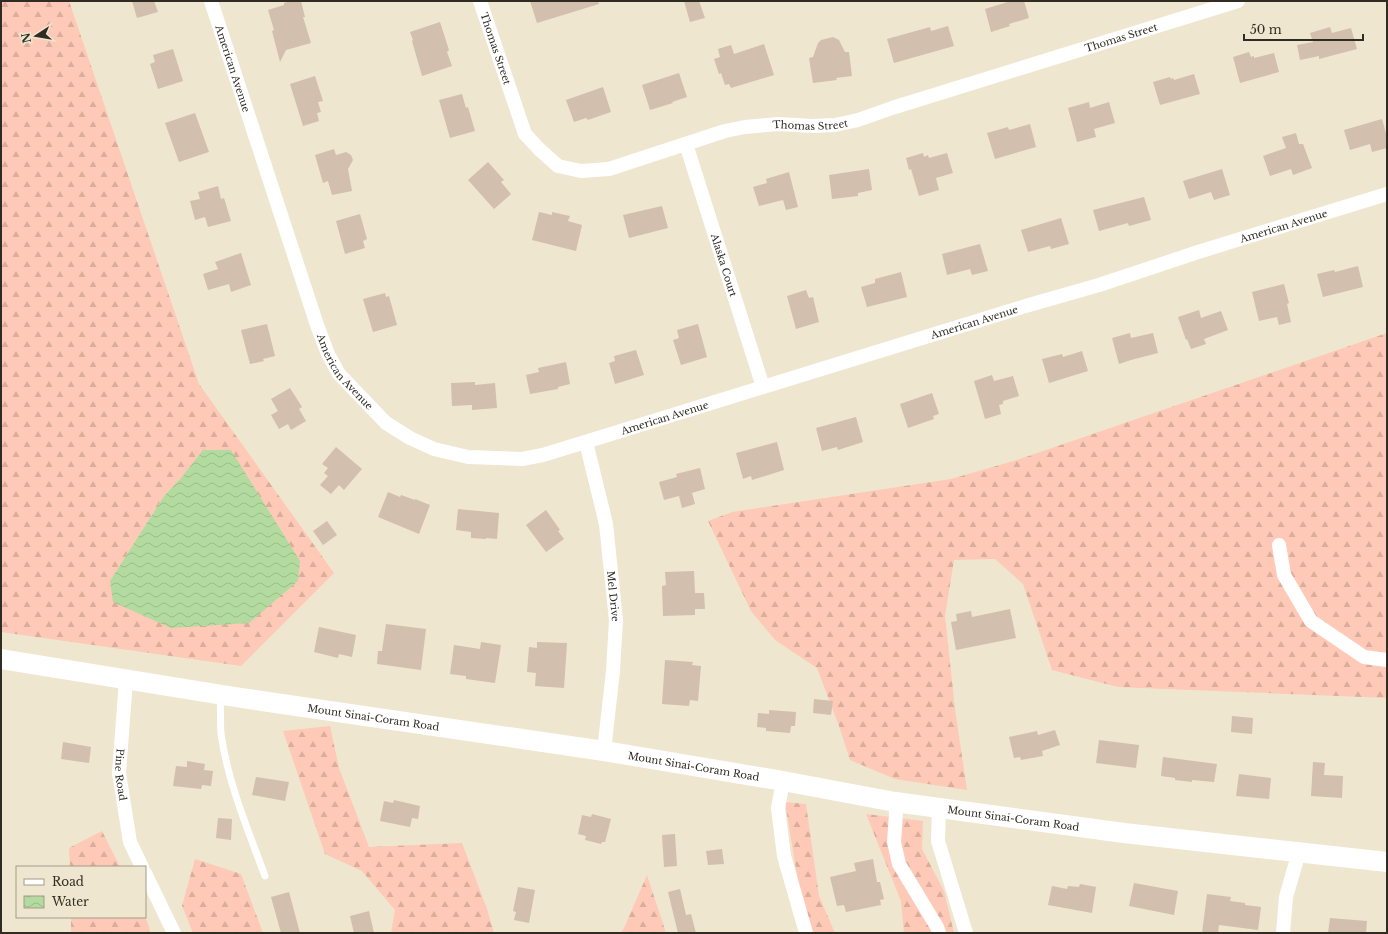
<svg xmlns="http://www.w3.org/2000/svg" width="1388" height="934" viewBox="0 0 1388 934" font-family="'Libre Baskerville',serif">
  <defs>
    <pattern id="forest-firs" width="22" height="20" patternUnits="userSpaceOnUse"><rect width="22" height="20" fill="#fec9b6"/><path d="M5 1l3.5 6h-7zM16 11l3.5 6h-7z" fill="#daad9c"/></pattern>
    <pattern id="water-waves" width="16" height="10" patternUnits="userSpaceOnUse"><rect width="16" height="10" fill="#b3db9f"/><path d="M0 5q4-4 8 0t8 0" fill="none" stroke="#9abc89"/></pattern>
  </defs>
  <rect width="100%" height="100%" fill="#efe6cf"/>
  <g fill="url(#forest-firs)" fill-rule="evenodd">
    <path d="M1,1H69L199,384L334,573L241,666L1,632ZM181,478L110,581L164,496Z"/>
    <path d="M1387,333V698L1118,687L1052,670L1023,584L995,559L954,560L945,616L955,709L967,790L895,779L850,760L839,726L817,668L775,640L751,611L708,521L732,512L951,479L1017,460Z"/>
    <path d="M330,726L339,768L369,847L462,843L487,909L494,933H391L395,910L362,871L325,854L283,731Z"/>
    <path d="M785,802L806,804L819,896L835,933H810L801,900Z"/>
    <path d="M866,814L923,821L922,849L944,891L954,933H904L901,901Z"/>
    <path d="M102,831L120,867H70L69,848Z"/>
    <path d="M195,859L241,874L263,933H193L182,906Z"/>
    <path d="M647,875L666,933H621L624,928Z"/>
    <path d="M71,917H145L149,926L150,933H71Z"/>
  </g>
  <path fill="url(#water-waves)" d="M203,450H231L300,561L298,581L249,623L171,628L113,602L110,581L164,496L181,478Z"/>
  <g fill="#d2bfad">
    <path d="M132,1H154L158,12L137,18Z"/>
    <path d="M290,1H301L305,17H303L311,43L286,50L280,62L272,31L274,30L268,10L284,5V3Z"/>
    <path d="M530,1H598L599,4L537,23Z"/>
    <path d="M684,1H699L705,18L690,22Z"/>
    <path d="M1011,1H1024L1029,18L1009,24L1010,26L991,32L985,9Z"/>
    <path d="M440,22L449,50L447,52L452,66L422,76L412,41L413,40L410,32Z"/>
    <path d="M948,26L954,46L894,63L887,39L930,27L931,31Z"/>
    <path d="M1330,27L1332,33L1351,28L1357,49L1319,59V56L1300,60L1297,45L1313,42L1310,33Z"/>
    <path d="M833,37L839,40L845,52H849L852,76L836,78L837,80L813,83L809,58L813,57L818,43L821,40Z"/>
    <path d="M764,44L774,75L731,88L729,84L725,85L721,73L719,74L714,59L720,57L718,49L731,45L734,54Z"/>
    <path d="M173,49L183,81L158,89L150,64L155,62L153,55Z"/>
    <path d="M1249,52L1251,57L1254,56V58L1274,53L1279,72L1240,83L1233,57Z"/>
    <path d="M679,73L687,97L672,102L673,103L650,110L642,85Z"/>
    <path d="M1194,74L1200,94L1160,105L1153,82L1170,77L1171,79L1173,78L1174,80Z"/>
    <path d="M315,76L323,101L318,102L321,112L317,113L319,121L303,126L290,84Z"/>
    <path d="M603,87L611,112L588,120L586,118L574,122L566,100Z"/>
    <path d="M462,94L466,108L468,107L475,131L450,138L439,100Z"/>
    <path d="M1089,102L1090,108L1109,102L1115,123L1094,129L1096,137L1077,142L1068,108Z"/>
    <path d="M195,113L209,152L179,162L165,123Z"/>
    <path d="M1382,119L1387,137V148L1372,152L1370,144L1350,150L1344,130Z"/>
    <path d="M1030,124L1036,147L995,159L987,133L1008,127L1009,130Z"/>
    <path d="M1296,133L1299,144H1303L1312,168L1293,175L1291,169L1270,176L1263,156L1286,148L1282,137Z"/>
    <path d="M334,149L336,155L346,152L351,155L353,160L348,169L352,191L332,195L328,181L323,183L315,155Z"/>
    <path d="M923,153L924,157L928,155L929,158L947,153L953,173L936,178L939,190L919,196L911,169L909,170L906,158Z"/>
    <path d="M488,162L504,180L501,182L511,194L494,209L468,180Z"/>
    <path d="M869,169L872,190L858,193V196L832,199L829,175Z"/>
    <path d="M1222,169L1230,195L1214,200L1211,192L1189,199L1183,181Z"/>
    <path d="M789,172L798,207L786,210L783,200L759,206L753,187L767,183L766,179Z"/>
    <path d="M218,186L221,199L224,198L231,221L208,227L205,217L195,220L190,201L200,199L198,192Z"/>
    <path d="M1144,197L1151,220L1129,226L1128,223L1099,231L1093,210Z"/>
    <path d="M662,206L668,228L629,238L623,215Z"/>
    <path d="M539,212L552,215V212L570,216L568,221L582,225L576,251L532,240Z"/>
    <path d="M360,214L367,239L363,241L365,248L345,254L336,221Z"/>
    <path d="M1061,218L1069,244L1051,249L1050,246L1028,252L1021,230Z"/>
    <path d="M980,244L988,271L972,275L970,269L947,275L942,254Z"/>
    <path d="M241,253L251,285L231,292L229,284L208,290L203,274L218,269L215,262Z"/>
    <path d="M1358,266L1363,287L1323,297L1317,274L1334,270L1335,272Z"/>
    <path d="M901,272L907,297L867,307L861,287L875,283V279Z"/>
    <path d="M1284,284L1289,303L1287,304L1291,322L1279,325L1277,317L1259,321L1252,292Z"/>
    <path d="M806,290L809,298L813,297L819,322L796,329L787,296Z"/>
    <path d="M385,293L386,297L389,296L397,325L373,332L363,299Z"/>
    <path d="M1199,310L1201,318L1221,311L1228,330L1204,339L1206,344L1191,349L1187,339L1186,340L1178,317Z"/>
    <path d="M267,324L275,356L263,359L264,361L250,364L241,330Z"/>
    <path d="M698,324L707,357L681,365L673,340L679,338L677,330Z"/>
    <path d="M1130,333L1131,338L1153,333L1158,353L1131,360L1119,364L1112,338Z"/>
    <path d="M636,350L644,375L615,384L609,363L615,361L614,356Z"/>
    <path d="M1082,351L1088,371L1049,383L1042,359L1062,354L1063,357Z"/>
    <path d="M566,362L570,384L558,387V389L530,394L526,375L539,372L538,368Z"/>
    <path d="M992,375L994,381L1013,376L1019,396L1003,401V404L999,405L1001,414L985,419L974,381Z"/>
    <path d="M475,382V385L495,383L497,408L472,410V405L452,406L451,383Z"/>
    <path d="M290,388L302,407L299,409L306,421L291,430L288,424L279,429L271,415L278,411L271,399Z"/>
    <path d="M932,393L939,414L933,416L934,419L908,428L900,404Z"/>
    <path d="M856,417L863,442L838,450L837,447L822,451L816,428Z"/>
    <path d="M777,442L784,470L752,480L751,476L743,479L736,453Z"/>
    <path d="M336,447L362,469L344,490L339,485L331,494L320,485L328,476L324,473L328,468L322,464Z"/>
    <path d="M700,468L705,489L692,493L695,504L682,508L679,496L664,500L659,482L677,477L676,474Z"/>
    <path d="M388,492L400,497L401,495L415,500V499L430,505L419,534L378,517Z"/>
    <path d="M458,509L499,513L497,539L486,538V539L471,538V532L456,530Z"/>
    <path d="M546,510L560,530L558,531L564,539L546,552L526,525Z"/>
    <path d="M327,521L337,535L323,545L313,531Z"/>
    <path d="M694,571L695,593H704L705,609H695V615L663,616L662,586L666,585L665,572Z"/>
    <path d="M1010,609L1016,638L956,650L951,622L957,621L956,614L971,611L972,617Z"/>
    <path d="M386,624L426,629L421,670L377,664L378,651H382Z"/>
    <path d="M319,627L356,635L352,657L339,654L338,658L314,652Z"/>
    <path d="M481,642L501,645L495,683L466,679V676L450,674L454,645L480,649Z"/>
    <path d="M537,642L567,643L564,688L535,686L536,673L527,672L529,647L537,648Z"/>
    <path d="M665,660L693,662L692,665L701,666L698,701L690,700L689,706L662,704Z"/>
    <path d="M814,699L833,701L831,715L813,713Z"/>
    <path d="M769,710L796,712L795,726H791L790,733L766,731V728L757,727L758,713L769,714Z"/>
    <path d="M1232,716L1253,718L1252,734L1231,732Z"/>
    <path d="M1055,730L1060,745L1042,751L1043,756L1021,760L1020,757L1014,758L1009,737L1037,731L1038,735Z"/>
    <path d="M1099,740L1139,745L1136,768L1096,763Z"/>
    <path d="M63,742L91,747L89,763L61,759Z"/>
    <path d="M1163,757L1217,764L1214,782L1192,780V782L1175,780V778L1161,776Z"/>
    <path d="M187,761L205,764L204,770L213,771L211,786L202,785L201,789L173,786L176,766L187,767Z"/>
    <path d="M1313,762L1325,763L1324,775L1343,776L1342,798L1311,796Z"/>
    <path d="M1239,774L1271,778L1269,799L1236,796Z"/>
    <path d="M256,777L289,782L285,801L252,795Z"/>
    <path d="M394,800L420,806L418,819L412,818L410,827L380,821L384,801L393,803Z"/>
    <path d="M592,814L611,819L605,842H602L601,844L585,840L586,836L578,834L582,815L591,817Z"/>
    <path d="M218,818L232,819L231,840L216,838Z"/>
    <path d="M675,834L677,866L664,867L662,835Z"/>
    <path d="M722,849L724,864L708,865L706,851Z"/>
    <path d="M873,859L877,882H880L884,899L880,900L881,905L846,912L844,905L837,906L830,877L856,871L854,863Z"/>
    <path d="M1134,883L1178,891L1174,915L1129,906Z"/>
    <path d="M1080,884L1096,887L1092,913L1048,905L1052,886L1067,889L1068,886L1079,887Z"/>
    <path d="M518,887L535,890L529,923L514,920L516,912L513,911Z"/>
    <path d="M680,889L686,915L691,914L696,933H678L668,892Z"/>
    <path d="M289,892L300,933H281L271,897Z"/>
    <path d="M1207,894L1231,897L1230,901L1245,903V905L1261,907L1258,930L1219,925L1218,933H1202Z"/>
    <path d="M369,911L374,933H354L350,916Z"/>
    <path d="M1330,918L1367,921L1366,933H1328Z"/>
  </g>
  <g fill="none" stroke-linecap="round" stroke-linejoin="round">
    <path stroke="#fff" stroke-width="7" d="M220,697C221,709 220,722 221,734C228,783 248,830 265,876"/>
    <g stroke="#fff" stroke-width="14">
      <path id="s1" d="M211,1L317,325L328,354L339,374L386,423L410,438L434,449L468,457L522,459L543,455L1029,305L1099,285L1198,252L1387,194"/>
      <path id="s2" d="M480,1L525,134L540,150L558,166L581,171L609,169L725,131L745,127L778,124L812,126L835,125L858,120L892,108L1238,1"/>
      <path id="s3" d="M686,144L763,387"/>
      <path id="s4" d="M586,442L606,524L616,620L613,671L604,751"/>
      <path d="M1279,545L1284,575L1311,621L1364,657L1387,660"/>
      <path id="s5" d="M126,680L119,773L130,842L142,867"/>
      <path d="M783,781L778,808L784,856L806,933"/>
      <path d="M895,802L896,814L894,842L899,864L937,927L939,933"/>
      <path d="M939,808L938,841L966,933"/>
      <path d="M145,873L174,933"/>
      <path d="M1283,933L1286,897L1299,852"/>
    </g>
    <path stroke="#fff" stroke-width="20" id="s6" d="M1,659L235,697L604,751L783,781L895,802L1124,833L1387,862"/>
  </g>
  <g text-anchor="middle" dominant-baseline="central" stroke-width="3" stroke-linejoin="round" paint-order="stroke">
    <g font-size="10" fill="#302c23" stroke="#efe6cf">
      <text stroke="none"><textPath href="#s2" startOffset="770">Thomas Street</textPath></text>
      <text stroke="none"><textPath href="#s2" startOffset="50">Thomas Street</textPath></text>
      <text stroke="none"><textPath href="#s1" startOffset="71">American Avenue</textPath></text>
      <text stroke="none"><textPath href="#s2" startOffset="446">Thomas Street</textPath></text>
      <text stroke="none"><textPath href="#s1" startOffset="1403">American Avenue</textPath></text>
      <text stroke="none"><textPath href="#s3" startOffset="127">Alaska Court</textPath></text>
      <text stroke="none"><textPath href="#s1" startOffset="1079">American Avenue</textPath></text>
      <text stroke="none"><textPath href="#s1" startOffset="396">American Avenue</textPath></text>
      <text stroke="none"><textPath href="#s1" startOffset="755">American Avenue</textPath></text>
      <text stroke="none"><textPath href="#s4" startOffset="157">Mel Drive</textPath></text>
      <text stroke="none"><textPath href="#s6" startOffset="377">Mount Sinai-Coram Road</textPath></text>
      <text stroke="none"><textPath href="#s6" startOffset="701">Mount Sinai-Coram Road</textPath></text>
      <text stroke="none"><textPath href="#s5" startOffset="95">Pine Road</textPath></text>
      <text stroke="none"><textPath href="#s6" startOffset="1025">Mount Sinai-Coram Road</textPath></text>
    </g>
  </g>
  <rect width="1388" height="934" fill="none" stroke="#302c23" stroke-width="4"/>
  <rect x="16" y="866" width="130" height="52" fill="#efe6cf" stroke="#a39c8a"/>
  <rect x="24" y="879" width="20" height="6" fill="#ffffff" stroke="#a39c8a"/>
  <text x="52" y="886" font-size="12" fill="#302c23">Road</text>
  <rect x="24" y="896" width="20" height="12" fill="url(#water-waves)" stroke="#a39c8a"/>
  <text x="52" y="906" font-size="12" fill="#302c23">Water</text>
  <g transform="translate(36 36) rotate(258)" stroke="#efe6cf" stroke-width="3" paint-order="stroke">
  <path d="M0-3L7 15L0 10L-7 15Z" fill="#302c23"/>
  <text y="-6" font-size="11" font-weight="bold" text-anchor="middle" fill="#302c23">N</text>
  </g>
  <path d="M1244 34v6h119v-6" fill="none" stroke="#302c23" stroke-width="2"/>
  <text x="1250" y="34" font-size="12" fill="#302c23" stroke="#efe6cf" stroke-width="3" paint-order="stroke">50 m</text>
</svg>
